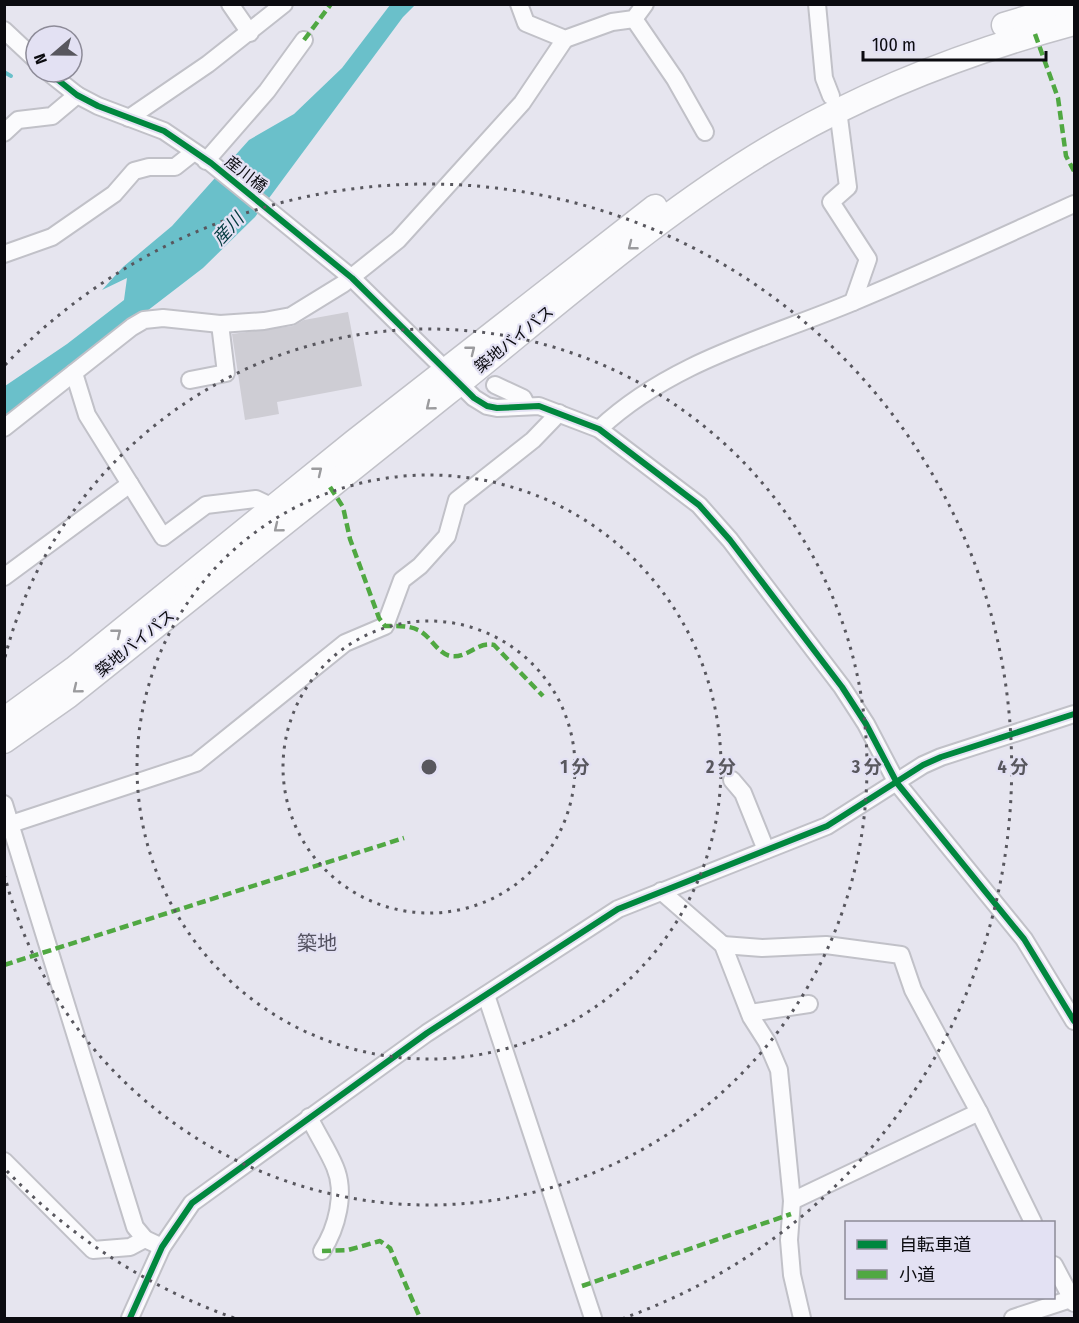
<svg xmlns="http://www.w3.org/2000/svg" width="1079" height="1323" viewBox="0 0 1079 1323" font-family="'Fira Sans Condensed','Noto Sans JP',sans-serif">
  <rect width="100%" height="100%" fill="#e6e5ef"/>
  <path fill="#6ac0ca" d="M390,5H415L403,17L255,217L203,268L5,420V386L67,344L124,300L127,278L102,290L123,267L172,226L249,140L294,114L342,68Z"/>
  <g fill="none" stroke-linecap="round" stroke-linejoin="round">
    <path stroke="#6ac0ca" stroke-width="4" d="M4,72L11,76"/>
  </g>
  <path fill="#cecdd4" d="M348,312L362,386L277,402L279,414L245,420L232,334L293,326L304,320Z"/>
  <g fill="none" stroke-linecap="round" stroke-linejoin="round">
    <defs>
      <g id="minor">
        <path d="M230,4L250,33"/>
        <path d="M519,4L526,23L565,39L612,22L634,19L645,4"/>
        <path d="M817,4L824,78L831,96"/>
        <path d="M634,19L675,79L705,132"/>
        <path d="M4,30L36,60"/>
        <path d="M48,72L77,95L98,106L164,131L211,163L352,278L474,398L487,406L497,408L539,406L599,429L699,505L730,540L842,687L866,724L897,783L1024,939L1074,1021"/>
        <path d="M838,110L848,187L831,202L868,259L853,302"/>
        <path d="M129,118L208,64L284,4"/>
        <path d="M4,133L18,120L52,116L77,95"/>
        <path d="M206,161L267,91L304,40"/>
        <path d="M4,254L52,237L114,194L134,171L149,167H175L194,152"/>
        <path d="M74,373L87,415L163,537L206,505L256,499L273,507"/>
        <path d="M190,380L226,373L220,324"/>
        <path d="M495,385L523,398L527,406"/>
        <path d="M4,428L132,327L144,320L163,318L220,324L264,321L291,316L343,284L398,240L522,103L565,39"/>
        <path d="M599,429C672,361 764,339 853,302C928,271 1001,237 1074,204"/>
        <path d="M4,577L130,484"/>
        <path d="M732,780L743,793L766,850"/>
        <path d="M4,804L135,1227L145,1239L162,1247"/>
        <path d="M11,824L196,763L345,643L385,626L402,580L420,566L447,536L457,500L533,440L559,413"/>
        <path d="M661,891L723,945L751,1017L767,1042L779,1070L792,1201L789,1240L792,1275L802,1318"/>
        <path d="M723,945L762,948L826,945L901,955L913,990L979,1112L1033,1222"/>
        <path d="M486,995L593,1318"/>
        <path d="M750,1013L809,1004"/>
        <path d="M309,1117C317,1134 328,1150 335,1167C346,1193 337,1228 322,1251"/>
        <path d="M4,1161L93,1250L130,1247L145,1239"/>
        <path d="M792,1201L979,1112"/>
        <path d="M1054,1265L1074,1303"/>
        <path d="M130,1318L162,1247L192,1203L427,1033L618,909L827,826L923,765L941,757L1074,714"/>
        <path d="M1013,1318L1074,1298"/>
      </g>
      <g id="highway">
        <path d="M1004,25L1073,4"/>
        <path d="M4,720L74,669L354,442L655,207"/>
        <path d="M4,741L68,696C194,595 321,494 447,393C553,308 667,206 785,139C876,87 974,50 1074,23"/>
      </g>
    </defs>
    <use href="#minor" stroke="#c1c1c8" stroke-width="20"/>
    <use href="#highway" stroke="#c1c1c8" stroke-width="27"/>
    <use href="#minor" stroke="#fbfbfd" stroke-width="16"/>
    <use href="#highway" stroke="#fbfbfd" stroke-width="24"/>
    <g stroke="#50a842" stroke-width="4.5" stroke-dasharray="9 4.5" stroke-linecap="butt">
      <path d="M1035,34L1058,98L1066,156L1074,171"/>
      <path d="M304,40L331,4"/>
      <path d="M330,487L343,507L350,539L379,618L385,626C396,626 408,625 418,630C430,635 437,653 450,656C468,659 477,641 494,645L543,696"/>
      <path d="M4,965L404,838"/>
      <path d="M322,1251L348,1250L380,1241L390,1248L420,1318"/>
      <path d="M582,1286L791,1214"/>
    </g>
    <defs>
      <g id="cycleway">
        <path d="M48,72L77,95L98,106L164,131L211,163L352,278L474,398L487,406L497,408L539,406L599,429L699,505L730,540L842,687L866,724L897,783L1024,939L1074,1021"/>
        <path d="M130,1318L162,1247L192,1203L427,1033L618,909L827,826L923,765L941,757L1074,714"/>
      </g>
    </defs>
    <use href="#cycleway" stroke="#e3e1f3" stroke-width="10"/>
    <use href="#cycleway" stroke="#00873e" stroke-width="6"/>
  </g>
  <defs><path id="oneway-chevron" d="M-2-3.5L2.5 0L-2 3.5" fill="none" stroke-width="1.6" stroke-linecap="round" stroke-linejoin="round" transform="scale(1.5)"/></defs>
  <g stroke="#9b9b9e">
    <use href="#oneway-chevron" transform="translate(632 246) rotate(142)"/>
    <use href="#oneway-chevron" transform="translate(471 350) rotate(-38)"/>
    <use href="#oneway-chevron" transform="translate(430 406) rotate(141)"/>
    <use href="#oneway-chevron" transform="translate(318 471) rotate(-39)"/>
    <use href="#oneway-chevron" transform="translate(278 528) rotate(141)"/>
    <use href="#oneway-chevron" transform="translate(117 633) rotate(-39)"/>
    <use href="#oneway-chevron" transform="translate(77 689) rotate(141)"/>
  </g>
  <g fill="none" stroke="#58575e" stroke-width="3" stroke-dasharray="3 6">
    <circle cx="429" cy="767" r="146"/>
    <circle cx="429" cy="767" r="292"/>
    <path d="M5 657A438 438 0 1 1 5 877"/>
    <path d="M234 1318A584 584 0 0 1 5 1169M5 365A584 584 0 1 1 624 1318"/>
  </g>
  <g text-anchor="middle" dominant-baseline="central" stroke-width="4.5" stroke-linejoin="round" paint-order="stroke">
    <g font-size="16" fill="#0b0b10" stroke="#e3e1f3">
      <text transform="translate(246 174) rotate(38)">産川橋</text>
      <text transform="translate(514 339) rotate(-39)">築地バイパス</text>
      <text transform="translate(135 643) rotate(-39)">築地バイパス</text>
    </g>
    <g font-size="18" font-style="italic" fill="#00393e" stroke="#e3e1f3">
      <text transform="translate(228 229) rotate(-48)">産川</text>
    </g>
    <g font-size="20" fill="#555362" stroke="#e3e1f3">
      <text x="317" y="943">築地</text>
    </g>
  </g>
  <circle cx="429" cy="767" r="9" fill="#58575e" stroke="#e3e1f3" stroke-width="3"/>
  <g font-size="18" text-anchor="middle" font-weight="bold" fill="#58575e" stroke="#e3e1f3" stroke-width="4.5" stroke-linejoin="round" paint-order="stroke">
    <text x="575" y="773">1 分</text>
    <text x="721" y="773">2 分</text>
    <text x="867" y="773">3 分</text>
    <text x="1013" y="773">4 分</text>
  </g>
  <rect width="1079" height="1323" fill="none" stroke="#0b0b10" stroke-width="12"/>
  <rect x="845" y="1221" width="210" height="78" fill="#e3e1f3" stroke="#8d8b98" stroke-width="1.5"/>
  <rect x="857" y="1240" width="30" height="9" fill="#00873e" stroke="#8d8b98" stroke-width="1.5"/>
  <text x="899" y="1251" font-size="18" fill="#0b0b10">自転車道</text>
  <rect x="857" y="1270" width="30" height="9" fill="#50a842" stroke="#8d8b98" stroke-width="1.5"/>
  <text x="899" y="1281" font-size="18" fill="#0b0b10">小道</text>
  <g transform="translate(54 54) rotate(250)"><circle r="28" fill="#e3e1f3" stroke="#8d8b98" stroke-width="1.5"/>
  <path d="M0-4.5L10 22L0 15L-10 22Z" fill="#58575e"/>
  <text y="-9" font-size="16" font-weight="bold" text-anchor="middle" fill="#0b0b10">N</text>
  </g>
  <path d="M863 51v9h183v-9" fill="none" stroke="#0b0b10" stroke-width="3"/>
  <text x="872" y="51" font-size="18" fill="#0b0b10" stroke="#e3e1f3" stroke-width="4.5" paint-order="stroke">100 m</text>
</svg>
